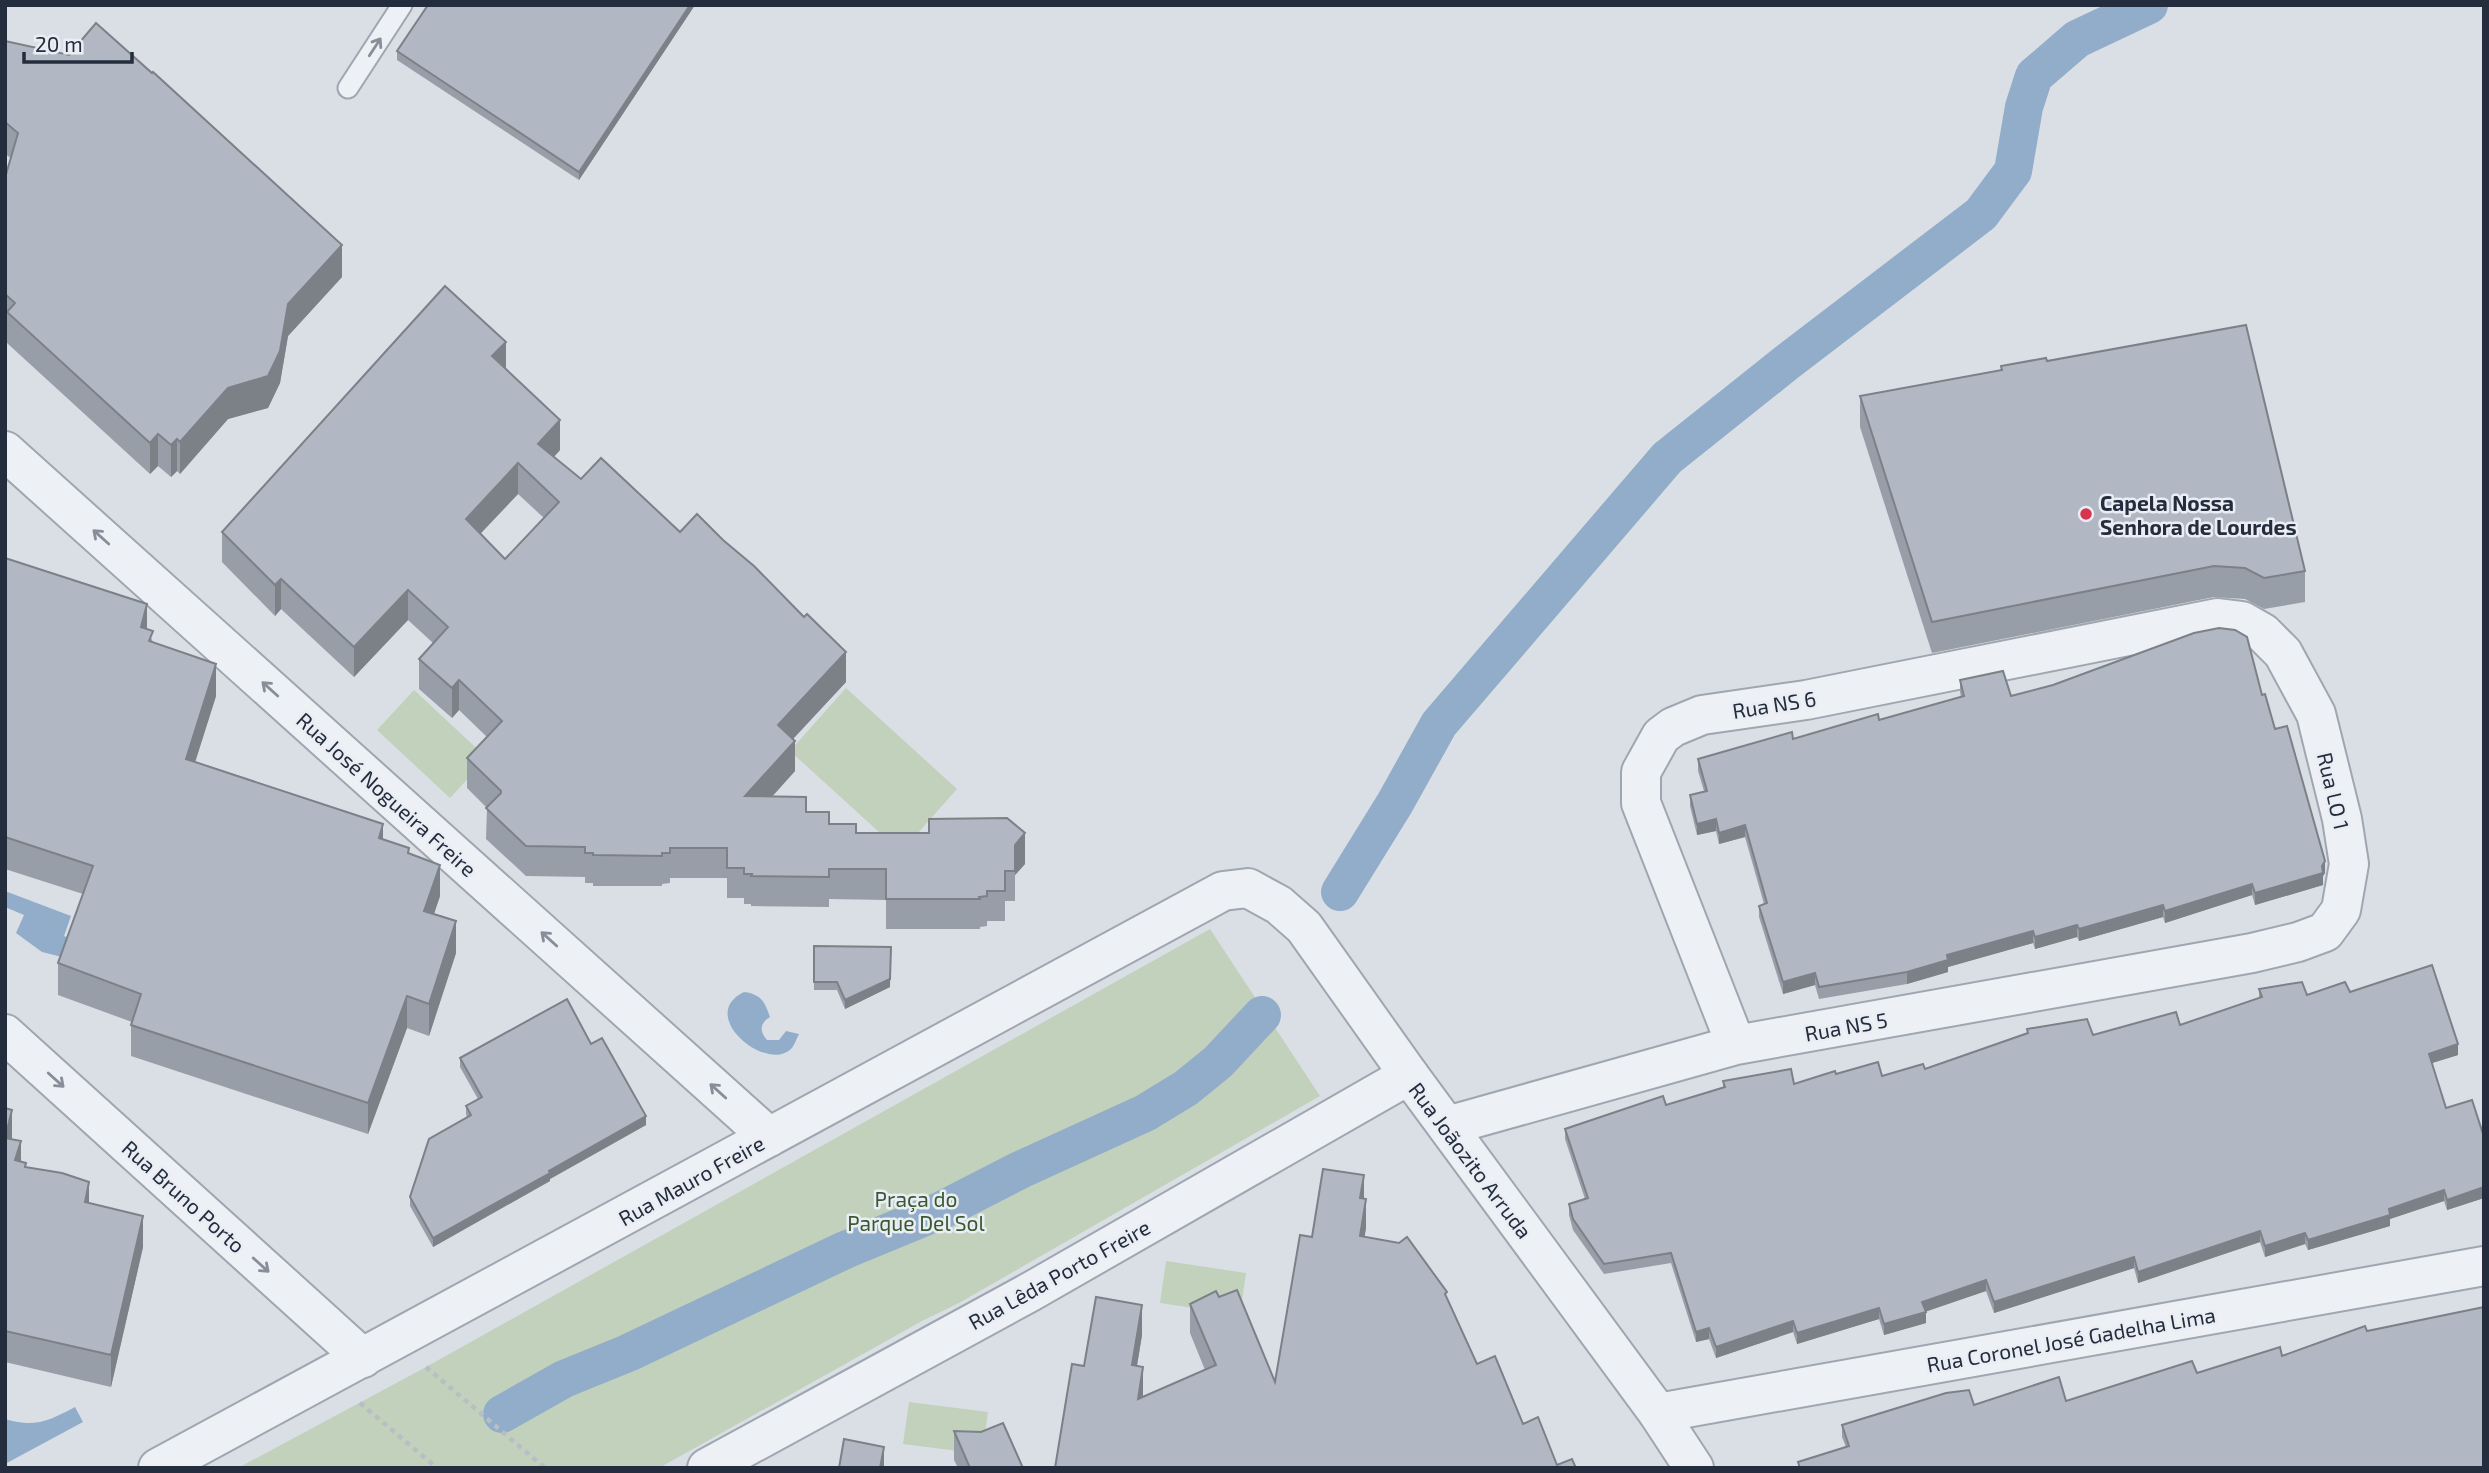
<svg xmlns="http://www.w3.org/2000/svg" width="2489" height="1473" viewBox="0 0 2489 1473" font-family="'Exo 2',sans-serif">
  <rect width="100%" height="100%" fill="#dadfe6"/>
  <g fill="#c1d1bb">
    <path d="M846,688L957,789L901,852L790,751Z"/>
    <path d="M414,690L487,758L450,798L377,730Z"/>
    <path d="M1210,929L1320,1096L959,1303L922,1321L659,1468H238L426,1367Z"/>
    <path d="M1166,1261L1246,1273L1240,1315L1160,1303Z"/>
    <path d="M909,1402L988,1412L982,1454L903,1444Z"/>
  </g>
  <g fill="#92adc9">
    <path d="M5,891L71,916L64,936L71,939L62,957L42,952L16,933L24,915L5,907Z"/>
    <path d="M744,992C761,994 765,1002 770,1017C760,1023 759,1031 767,1040H779L786,1031L799,1034C797,1038 794,1046 791,1049C766,1073 696,1015 744,992Z"/>
    <path d="M75,1407L83,1422L5,1464V1419C34,1428 49,1421 75,1407Z"/>
  </g>
  <g fill="none" stroke-linecap="round" stroke-linejoin="round">
    <g stroke="#92adc9" stroke-width="38">
      <path d="M1340,892L1395,803L1439,724L1667,458L1786,363L1981,214L2013,171L2024,107L2034,76L2077,39L2149,5"/>
      <path d="M502,1414L564,1379L628,1353L845,1250L942,1210L1020,1170L1145,1113L1186,1088L1218,1062L1262,1015"/>
    </g>
    <defs>
      <path id="lane" d="M348,88L402,5"/>
      <g id="street">
        <path d="M5,451L769,1137"/>
        <path d="M5,1034L363,1358"/>
        <path d="M1447,1126L1736,1045L2252,953L2298,942L2325,932L2341,910L2349,864L2342,819L2316,714L2283,653L2263,633L2242,621L2218,618L1806,700L1702,715L1673,727L1661,736L1641,772V803L1736,1045"/>
        <path d="M1658,1413L2484,1266"/>
        <path d="M158,1468L1223,891L1248,888L1279,905L1304,927L1409,1075L1658,1413L1694,1468"/>
        <path d="M707,1468L1030,1292L1409,1075"/>
      </g>
    </defs>
    <use href="#lane" stroke="#a0a6b0" stroke-width="23"/>
    <use href="#street" stroke="#a0a6b0" stroke-width="42"/>
    <g stroke="#b9bdc5" stroke-width="4.5" stroke-dasharray="5 5" stroke-linecap="butt">
      <path d="M426,1367L545,1468"/>
      <path d="M360,1403L437,1468"/>
    </g>
    <use href="#lane" stroke="#edf0f5" stroke-width="19"/>
    <use href="#street" stroke="#edf0f5" stroke-width="38"/>
  </g>
  <g fill="#989ea8" fill-rule="evenodd">
    <path d="M695,5L579,180L397,60V51Z"/>
    <path d="M5,41L342,277L288,336L280,383L268,408L228,419L180,474L177,471L171,477L158,466L150,474L7,343V327L5,325V178L11,158L5,154Z"/>
    <path d="M2047,361L2305,571V602L2264,609L2245,599L2214,597L1932,653L1860,427V396L2001,370V366Z"/>
    <path d="M506,369L560,450L554,457L581,479L680,532L846,682L793,739L795,771L772,797L806,812L829,824L856,833L1025,864L1015,875V901H1005V921H987V926L980,927V929H886V900L829,899V907L751,906V904H744V898H727V878H670V883L662,884V886H593V883H585V877L526,876L486,839L487,808L467,788V758L487,737L459,710L452,718L419,689V659L433,643L408,620L354,677L281,609L275,616L222,562V532ZM518,494L544,518L505,559L480,534Z"/>
    <path d="M5,558L147,629L153,642L216,696L195,762L383,839L409,853L440,896L434,914L456,953L429,1036L407,1028L368,1134L131,1056V1025L132,1022L58,995V963L83,894L5,869Z"/>
    <path d="M1960,680L2011,696L2262,695L2275,729L2325,873L2323,876V885L2255,905L2252,895L2165,923L2163,917L2079,941L2077,937L2035,949L2033,943L1948,967V972L1907,984L1819,999L1815,985L1783,994L1759,917V906L1764,904L1745,837L1719,844L1716,831L1697,835L1690,806V795L1704,791L1698,771V759L1879,720L1961,697L1960,692Z"/>
    <path d="M814,946L890,987L845,1009L837,990H814Z"/>
    <path d="M2259,989L2307,995L2350,992L2458,1055L2432,1063L2446,1108L2484,1137V1198L2447,1210L2444,1201L2390,1219V1226L2308,1250L2305,1244L2265,1257L2260,1242L2138,1283L2134,1268L1994,1313L1986,1291L1925,1311L1926,1323L1884,1335L1879,1319L1797,1344L1793,1332L1716,1358L1709,1339L1696,1342L1671,1263L1604,1274L1573,1230L1569,1215V1204L1585,1199L1565,1139V1129L1666,1105L1723,1088V1081L1794,1084L1836,1074L1882,1076L1925,1069L2027,1033V1029L2093,1035L2180,1025L2259,998Z"/>
    <path d="M591,1044L646,1125L550,1179V1181L433,1247L410,1206V1197L467,1117L466,1114V1106L478,1099L460,1067V1058Z"/>
    <path d="M5,1108L12,1139L21,1162L26,1167L89,1203L143,1247L111,1387L5,1362Z"/>
    <path d="M1364,1198L1366,1228L1364,1237L1447,1298L1477,1364L1523,1424L1557,1465L1576,1468H1055L1084,1366L1142,1335L1137,1366L1143,1397L1205,1370L1190,1333V1304L1219,1297L1275,1382L1312,1237Z"/>
    <path d="M2367,1331L2484,1468H1798V1462L1846,1447L1842,1437V1425L1974,1405L2066,1401L2282,1356Z"/>
    <path d="M954,1431L1023,1468H958L954,1460Z"/>
  </g>
  <g fill="#7c8188">
    <path d="M690,5H695L579,180V172Z"/>
    <path d="M342,245V277L288,336L280,383L268,408L228,419L180,474V442L288,304Z"/>
    <path d="M506,342V372L492,356Z"/>
    <path d="M560,420V450L538,474V444Z"/>
    <path d="M158,434V466L150,474V443Z"/>
    <path d="M177,439V471L171,477V445Z"/>
    <path d="M518,463V494L466,549V519Z"/>
    <path d="M281,579V609L275,616V585Z"/>
    <path d="M408,590V620L354,677V647Z"/>
    <path d="M147,604V636L141,627Z"/>
    <path d="M846,652V682L778,755V725Z"/>
    <path d="M216,664V696L186,791V759Z"/>
    <path d="M459,680V710L452,718V688Z"/>
    <path d="M795,741V771L745,826V796Z"/>
    <path d="M1716,819V831L1697,835V824Z"/>
    <path d="M383,824V856L379,838Z"/>
    <path d="M1745,825V837L1719,844V833Z"/>
    <path d="M1025,833V864L1015,875V845Z"/>
    <path d="M2325,861V873L2323,876V885L2255,905V893L2322,866Z"/>
    <path d="M440,865V896L424,943V911Z"/>
    <path d="M2252,884V895L2165,923V911Z"/>
    <path d="M2163,905V917L2079,941V929Z"/>
    <path d="M456,921V953L429,1036V1004Z"/>
    <path d="M2077,925V937L2035,949V937Z"/>
    <path d="M2033,931V943L1948,967V972L1907,984V972L1947,955Z"/>
    <path d="M891,947L890,987L845,1009V1000Z"/>
    <path d="M1815,973V985L1783,994V982Z"/>
    <path d="M407,996V1028L368,1134V1103Z"/>
    <path d="M2458,1044V1055L2429,1064V1054Z"/>
    <path d="M12,1110V1142L5,1138Z"/>
    <path d="M646,1116V1125L550,1179V1181L433,1247V1238Z"/>
    <path d="M21,1141V1173L15,1160Z"/>
    <path d="M1364,1175V1205L1360,1198Z"/>
    <path d="M89,1182V1213L85,1202Z"/>
    <path d="M2484,1187V1198L2447,1210V1200Z"/>
    <path d="M2444,1190V1201L2390,1219V1226L2308,1250V1240L2389,1209Z"/>
    <path d="M1366,1199V1228L1360,1266V1236Z"/>
    <path d="M143,1216V1247L111,1387V1355Z"/>
    <path d="M2260,1231V1242L2138,1283V1272Z"/>
    <path d="M2305,1233V1244L2265,1257V1246Z"/>
    <path d="M2134,1257V1268L1994,1313V1302Z"/>
    <path d="M1986,1280V1291L1922,1313V1302Z"/>
    <path d="M1142,1305V1335L1132,1395V1365Z"/>
    <path d="M1879,1308V1319L1797,1344V1333Z"/>
    <path d="M1926,1312V1323L1884,1335V1324Z"/>
    <path d="M1793,1321V1332L1716,1358V1347Z"/>
    <path d="M1709,1328V1339L1696,1342V1332Z"/>
    <path d="M1143,1367V1396L1138,1399Z"/>
    <path d="M884,1447V1468H880Z"/>
  </g>
  <g fill="#b1b8c3" stroke="#7c8188" stroke-width="2" fill-rule="evenodd">
    <path d="M428,5H690L579,172L397,51Z"/>
    <path d="M96,23L152,73L153,72L342,245L288,304L280,351L268,376L228,388L180,442L177,439L171,445L158,434L150,443L7,312L15,303L5,294V178L18,133L5,122V41L69,55Z"/>
    <path d="M445,286L506,342L492,356L560,420L538,444L581,479L601,458L680,532L697,514L723,540L754,566L804,617L807,614L846,652L778,725L795,741L745,796L806,797V812H829V824H856V833H929V819L1007,818L1025,833L1015,845V871H1005V891H987V896L979,897L980,899H886V869H829V877L751,876L752,874H744V868H727V848H670V853H662V856L593,855V853H585V847L526,846L486,808L501,793V791L467,758L502,721L459,680L452,688L419,659L448,627L408,590L354,647L281,579L275,585L222,532ZM518,463L559,502L505,559L466,519Z"/>
    <path d="M2246,325L2305,571L2264,578L2245,568L2214,566L1932,622L1860,396L2002,370L2001,366L2046,358L2047,361Z"/>
    <path d="M5,558L147,604L141,627L153,631L149,641L216,664L186,759L383,824L379,838L409,848L408,853L440,865L424,911L456,921L429,1004L407,996L368,1103L131,1025L141,994L58,963L93,866L5,837Z"/>
    <path d="M2219,628L2235,630L2247,637L2262,695L2265,694L2275,729L2287,726L2325,861L2322,866L2323,873L2255,893L2252,884L2165,911L2163,905L2079,929L2077,925L2035,937L2033,931L1947,955L1948,960L1907,972L1819,987L1815,973L1783,982L1759,906L1767,903L1745,825L1719,833L1716,819L1697,824L1690,795L1707,791L1698,759L1792,732L1793,739L1878,714L1879,720L1964,696L1960,680L2003,671L2011,696L2053,685L2194,633Z"/>
    <path d="M814,946L891,947L890,979L845,1000L837,982H814Z"/>
    <path d="M2432,965L2458,1044L2429,1054L2446,1108L2472,1100L2484,1137V1187L2447,1200L2444,1190L2389,1209L2390,1215L2308,1240L2305,1233L2265,1246L2260,1231L2138,1272L2134,1257L1994,1302L1986,1280L1922,1302L1926,1312L1884,1324L1879,1308L1797,1333L1793,1321L1716,1347L1709,1328L1696,1332L1671,1253L1604,1264L1573,1219L1569,1204L1588,1198L1565,1129L1663,1096L1666,1105L1725,1087L1723,1081L1791,1069L1794,1084L1835,1071L1836,1074L1878,1062L1882,1076L1923,1064L1925,1069L2028,1033L2027,1029L2087,1019L2093,1035L2176,1012L2180,1025L2262,997L2259,989L2302,982L2307,995L2345,982L2350,992Z"/>
    <path d="M567,999L591,1044L602,1038L646,1116L549,1171L550,1173L433,1238L410,1197L429,1139L471,1115L466,1106L482,1097L460,1058Z"/>
    <path d="M5,1108L12,1110L5,1138Z"/>
    <path d="M5,1138L21,1141L15,1160L26,1163L25,1167L62,1173L89,1182L85,1202L143,1216L111,1355L5,1331Z"/>
    <path d="M1323,1169L1364,1175L1360,1198L1366,1199L1360,1236L1399,1243L1407,1237L1447,1292L1445,1294L1477,1364L1495,1356L1523,1424L1538,1417L1557,1465L1572,1459L1576,1468H1055L1072,1364L1084,1366L1096,1297L1142,1305L1132,1365L1143,1367L1138,1399L1216,1365L1190,1304L1216,1291L1219,1297L1237,1290L1275,1382L1300,1235L1312,1237Z"/>
    <path d="M2484,1307V1468H1800L1798,1462L1849,1446L1842,1425L1946,1393L1969,1390L1974,1405L2059,1377L2066,1401L2192,1361L2197,1373L2280,1347L2282,1356L2365,1326L2367,1331Z"/>
    <path d="M1003,1423L1023,1468H970L954,1431L981,1432Z"/>
    <path d="M844,1439L884,1447L880,1468H839Z"/>
  </g>
  <defs><path id="oneway-shaft" d="M-6 0H5M1.5-3L5.5 0L1.5 3" fill="none" stroke-width="1.6" stroke-linecap="round" stroke-linejoin="round" transform="scale(1.75)"/></defs>
  <g stroke="#888e99">
    <use href="#oneway-shaft" transform="translate(375 47) rotate(-57)"/>
    <use href="#oneway-shaft" transform="translate(101 537) rotate(-138)"/>
    <use href="#oneway-shaft" transform="translate(270 689) rotate(-138)"/>
    <use href="#oneway-shaft" transform="translate(549 939) rotate(-138)"/>
    <use href="#oneway-shaft" transform="translate(56 1080) rotate(42)"/>
    <use href="#oneway-shaft" transform="translate(718 1091) rotate(-138)"/>
    <use href="#oneway-shaft" transform="translate(261 1265) rotate(42)"/>
  </g>
  <circle fill="#d6354d" stroke="#eaeef4" stroke-width="2.5" cx="2086" cy="514" r="7"/>
  <g text-anchor="middle" dominant-baseline="central" stroke-width="5" stroke-linejoin="round" paint-order="stroke">
    <g font-size="21" font-weight="bold" fill="#242d3d" stroke="#eaeef4" text-anchor="start">
      <text x="2100" y="502">Capela Nossa<tspan x="2100" dy="24">Senhora de Lourdes</tspan></text>
    </g>
    <g font-size="21" fill="#242d3d" stroke="#eaeef4">
      <text transform="translate(1774 704) rotate(-9)">Rua NS 6</text>
      <text transform="translate(2334 791) rotate(77)">Rua LO 1</text>
      <text transform="translate(387 794) rotate(42)">Rua José Nogueira Freire</text>
      <text transform="translate(1846 1026) rotate(-10)">Rua NS 5</text>
      <text transform="translate(1471 1160) rotate(53)">Rua Joãozito Arruda</text>
      <text transform="translate(691 1180) rotate(-29)">Rua Mauro Freire</text>
      <text transform="translate(184 1196) rotate(42)">Rua Bruno Porto</text>
      <text transform="translate(1059 1274) rotate(-29)">Rua Lêda Porto Freire</text>
      <text transform="translate(2071 1339) rotate(-10)">Rua Coronel José Gadelha Lima</text>
    </g>
    <g font-size="21" fill="#385930" stroke="#eaeef4">
      <text x="916" y="1198">Praça do<tspan x="916" dy="24">Parque Del Sol</tspan></text>
    </g>
  </g>
  <rect width="2489" height="1473" fill="none" stroke="#242d3d" stroke-width="14"/>
  <path d="M24 52v10h108v-10" fill="none" stroke="#242d3d" stroke-width="3.5"/>
  <text x="35" y="52" font-size="21" fill="#242d3d" stroke="#eaeef4" stroke-width="5" paint-order="stroke">20 m</text>
</svg>
